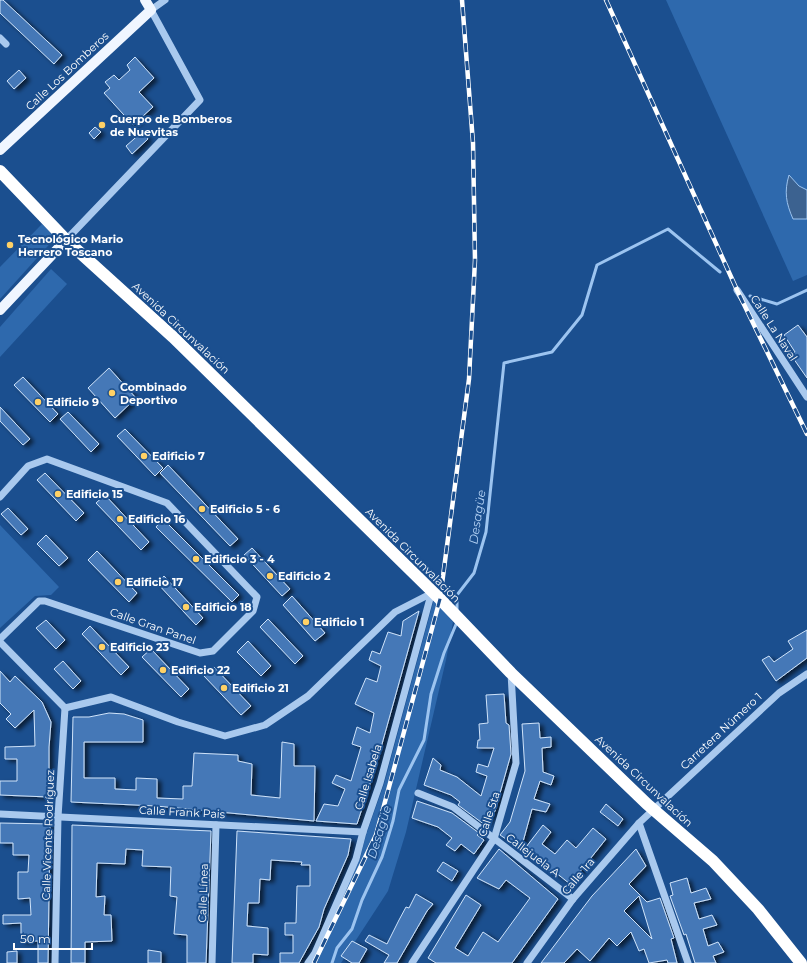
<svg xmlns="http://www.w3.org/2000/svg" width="807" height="963" viewBox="0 0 807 963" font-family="Montserrat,sans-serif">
  <defs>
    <filter id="shadow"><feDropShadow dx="4" dy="2.5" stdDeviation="2" flood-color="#0009"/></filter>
  </defs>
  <rect width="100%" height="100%" fill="#1b4f8f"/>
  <g fill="#2e69ad">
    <path d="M666,0H807V275L793,281Z"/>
    <path d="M42,224L56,237L0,299V267Z"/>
    <path d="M51,269L67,284L0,357V327Z"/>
    <path d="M0,525L59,587L51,595L35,596L0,628Z"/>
    <path d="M434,599L453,622L446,660L406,832L388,891L341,963H312L360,859L366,835L384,784Z"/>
  </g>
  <path fill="#3c6290" stroke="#9cc4f0" d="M789,175L799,186L807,190V219H793C786,203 784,192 789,175Z"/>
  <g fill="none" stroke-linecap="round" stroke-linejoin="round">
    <g stroke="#9cc4f0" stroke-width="3">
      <path d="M750,296L777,304L807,290"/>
      <path d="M457,611V595L474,573L486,532L504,363L552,352L582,315L597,265L668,229L720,272"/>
      <path d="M332,963L337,948L352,929L362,900L382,857L393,821L399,790L424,740L431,694L444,653L457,622"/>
    </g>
  </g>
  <g fill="#4478b7" stroke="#cfe3fa" fill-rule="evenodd" filter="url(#shadow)">
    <path d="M0,0H3L62,55L54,64L0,13Z"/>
    <path d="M135,57L154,78L139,92L153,107L133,125L104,93L110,88L105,82L114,75L119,80L130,70L127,65Z"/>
    <path d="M19,70L26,78L14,89L7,81Z"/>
    <path d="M95,127L101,132L94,139L89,133Z"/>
    <path d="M142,132L148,139L132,154L126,146Z"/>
    <path d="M798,325L807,337V378L791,355L795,352L784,335Z"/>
    <path d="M109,368L136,398L115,418L88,388Z"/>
    <path d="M23,377L58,414L50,422L14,385Z"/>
    <path d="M0,407L30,439L23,445L0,421Z"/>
    <path d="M68,412L99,444L91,452L60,419Z"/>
    <path d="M125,429L163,468L155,476L117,436Z"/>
    <path d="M168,465L238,539L230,546L160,473Z"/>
    <path d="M45,473L84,513L76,521L37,480Z"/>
    <path d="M105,495L149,542L141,550L96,503Z"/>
    <path d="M8,508L28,529L21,535L1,514Z"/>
    <path d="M163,519L239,595L232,602L156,527Z"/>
    <path d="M46,535L68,558L59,566L37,544Z"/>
    <path d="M252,548L290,589L282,596L244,555Z"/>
    <path d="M97,551L137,593L129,602L88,560Z"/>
    <path d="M164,576L203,618L196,625L157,583Z"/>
    <path d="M292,596L325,633L315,641L283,605Z"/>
    <path d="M419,611L377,762L357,824L316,821L324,804L338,806L345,789L332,783L336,775L351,781L361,747L352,744L357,727L370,733L374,713L355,704L366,678L377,682L381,666L369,660L372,651L380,654L388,632L401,636L403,621Z"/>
    <path d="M268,619L303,656L295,664L260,627Z"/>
    <path d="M46,620L65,640L56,649L36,628Z"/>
    <path d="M90,626L129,667L121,675L82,634Z"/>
    <path d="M807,630V658L776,681L762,660L769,656L774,662L793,649L788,641Z"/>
    <path d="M248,641L271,666L261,676L237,652Z"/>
    <path d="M151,649L189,689L181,697L142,657Z"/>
    <path d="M63,661L81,681L73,689L54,669Z"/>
    <path d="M214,667L251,706L241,715L204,676Z"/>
    <path d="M0,671L10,682L15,676L42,702L51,722L49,747V797L0,795V781H17V759H5V747L35,746L34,710L15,728L6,719L11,714L0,703Z"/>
    <path d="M504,694L506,723L509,725L511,754L495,811L485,825L458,805L460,802L451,795L424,785L433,758L441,765L440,770L457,777L481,796L487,776L476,772L478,764L488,767L494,748H477L478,740H480L479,724L488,723L486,695Z"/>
    <path d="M109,713L124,714L143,720V742H84V778H115V789L136,790V778L157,779V798L183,799V786H192L194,753L238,755V761L252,764L251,795L280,798L282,742L294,744V766H315L314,821L156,806L71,802L73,717H89Z"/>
    <path d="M539,723L540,738L551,737V747L542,748L543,772L554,776L551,785L540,781L534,799L550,804L546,812L532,809L521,849L500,835L510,822L525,771L522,724Z"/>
    <path d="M417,801L452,813L479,833L477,835L484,840L474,854L461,844L455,851L446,845L452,838L438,827L412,818Z"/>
    <path d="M606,804L623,819L618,826L600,812Z"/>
    <path d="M0,823L50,824L48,963H38V941H21V923L3,924V915H31L30,898L18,899V872H28L29,855H13V843H0Z"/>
    <path d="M72,825L211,831L206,963H187V935L174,934L177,897L170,896L171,867L142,866L143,850L126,849L125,864L97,863L96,897L105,896L104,915H111L112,941L85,942V963H71Z"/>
    <path d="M543,825L551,832L542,844L555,854L567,840L576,848L593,828L606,839L570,884L555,872L553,874L523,851Z"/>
    <path d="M237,831L351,839L348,855L324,909L319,927L299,963H280V953H293V935H285V923H296L297,886H310V865H301L302,862L271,860L270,880L260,879L259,903H248L247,926L268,928V955L253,954V963H232Z"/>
    <path d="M499,849L558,899L512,963H436L428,958L466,895L481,905L455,948L468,956L483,932L498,942L530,898L506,880L499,889L477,878Z"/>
    <path d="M636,849L646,866L629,884L647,902L660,898L674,938L671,939L677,963H668L667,960L649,963L644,949L639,951L631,932L617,946L609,938L590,961L577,949L564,963H541L592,896ZM639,896L652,939L624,911Z"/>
    <path d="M443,862L458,871L452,881L437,871Z"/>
    <path d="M687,878L691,893L706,888L711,899L694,903L699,919L712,915L717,925L703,929L708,946L718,942L724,952L713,956L716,963H695L686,934L684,935L670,896L673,895L670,883Z"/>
    <path d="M416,894L433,904L427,911L397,963H384L389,955L365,941L369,935L387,944L399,920L406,907L409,908Z"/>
    <path d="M352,941L367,949L359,963H352L341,956Z"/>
    <path d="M148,950L161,952V963H148Z"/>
    <path d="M17,951V963H7V952Z"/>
  </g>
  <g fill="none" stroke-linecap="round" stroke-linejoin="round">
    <g stroke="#a9c9ee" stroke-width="7">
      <path d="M0,38L6,44"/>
      <path d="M66,240L200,100L151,10L165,0"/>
      <path d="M737,290L807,397"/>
      <path d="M0,497L28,466L47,459L167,503L257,597L253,611L213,651L200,653L45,601H39L0,639"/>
      <path d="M0,642L65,708"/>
      <path d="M65,708L111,697L178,722L225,736L265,725L308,696L395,612L432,593"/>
      <path d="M418,793L453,807L573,899"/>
      <path d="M0,814L363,832"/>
      <path d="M639,823L688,963"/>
      <path d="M55,963L58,817L65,708"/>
      <path d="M212,963L216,825"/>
      <path d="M308,963L315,953L356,859L363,832L380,783L432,591"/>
      <path d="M412,963L494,839L516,763L511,673"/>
      <path d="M527,963L573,899L639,823L779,693L807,674"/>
    </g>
    <g stroke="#f0f6ff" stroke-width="10">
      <path d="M0,150L151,10L145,0"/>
      <path d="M0,310L66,240"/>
    </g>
    <path stroke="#fff" stroke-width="12" d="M0,171L66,240L173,337L440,599L511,673L647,804L713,861L758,909L801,963"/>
    <defs>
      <g id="rail">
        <path d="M606,0L737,290L807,434"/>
        <path d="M314,963L376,835L440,599L469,379L475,260L473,143L462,0"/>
      </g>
    </defs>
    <use href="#rail" stroke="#fff" stroke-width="4.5"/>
    <use href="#rail" stroke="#1b4f8f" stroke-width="3" stroke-dasharray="9" stroke-linecap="butt"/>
  </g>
  <g fill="#ffd166" stroke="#1b4f8f" stroke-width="1.5">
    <circle cx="102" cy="125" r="4"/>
    <circle cx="10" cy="245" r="4"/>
    <circle cx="112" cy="393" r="4"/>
    <circle cx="38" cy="402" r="4"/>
    <circle cx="144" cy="456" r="4"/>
    <circle cx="58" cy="494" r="4"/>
    <circle cx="202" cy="509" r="4"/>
    <circle cx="120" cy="519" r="4"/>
    <circle cx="196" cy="559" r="4"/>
    <circle cx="270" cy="576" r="4"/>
    <circle cx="118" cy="582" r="4"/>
    <circle cx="186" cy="607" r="4"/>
    <circle cx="306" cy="622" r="4"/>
    <circle cx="102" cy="647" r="4"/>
    <circle cx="163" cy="670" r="4"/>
    <circle cx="224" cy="688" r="4"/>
  </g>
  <g text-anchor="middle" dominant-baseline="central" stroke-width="4" stroke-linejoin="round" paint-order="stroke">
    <g font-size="11" fill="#fff" stroke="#1b4f8f">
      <text transform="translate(67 71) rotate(-43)">Calle Los Bomberos</text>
      <text transform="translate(181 328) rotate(43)">Avenida Circunvalación</text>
      <text transform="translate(774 328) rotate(57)">Calle La Naval</text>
      <text transform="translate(413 555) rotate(45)">Avenida Circunvalación</text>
      <text transform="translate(153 626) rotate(19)">Calle Gran Panel</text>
      <text transform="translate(721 731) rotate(-43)">Carretera Número 1</text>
      <text transform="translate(368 777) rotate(-73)">Calle Isabela</text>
      <text transform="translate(644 781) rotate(43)">Avenida Circunvalación</text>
      <text transform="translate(182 812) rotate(3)">Calle Frank Pais</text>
      <text transform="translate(489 814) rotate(-72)">Calle 5ta</text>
      <text transform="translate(48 835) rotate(-88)">Calle Vicente Rodríguez</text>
      <text transform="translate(533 855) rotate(37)">Callejuela A</text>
      <text transform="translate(578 876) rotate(-50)">Calle 1ra</text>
      <text transform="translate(203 893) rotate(-88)">Calle Línea</text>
    </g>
    <g font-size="11" font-weight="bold" fill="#fff" stroke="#1b4f8f" text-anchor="start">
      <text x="110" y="119">Cuerpo de Bomberos<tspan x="110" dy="13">de Nuevitas</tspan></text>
      <text x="18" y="239">Tecnológico Mario<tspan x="18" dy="13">Herrero Toscano</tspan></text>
      <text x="120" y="387">Combinado<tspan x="120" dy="13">Deportivo</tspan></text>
      <text x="46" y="402">Edificio 9</text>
      <text x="152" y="456">Edificio 7</text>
      <text x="66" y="494">Edificio 15</text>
      <text x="210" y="509">Edificio 5 - 6</text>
      <text x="128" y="519">Edificio 16</text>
      <text x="204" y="559">Edificio 3 - 4</text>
      <text x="278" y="576">Edificio 2</text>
      <text x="126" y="582">Edificio 17</text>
      <text x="194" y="607">Edificio 18</text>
      <text x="314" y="622">Edificio 1</text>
      <text x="110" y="647">Edificio 23</text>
      <text x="171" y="670">Edificio 22</text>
      <text x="232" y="688">Edificio 21</text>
    </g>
    <g font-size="12" font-style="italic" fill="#b5d3f5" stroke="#1b4f8f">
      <text transform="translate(477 517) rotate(-81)">Desagüe</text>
      <text transform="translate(379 832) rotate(-73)">Desagüe</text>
    </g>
  </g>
  <path d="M14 943v6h78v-6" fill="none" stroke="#ffffff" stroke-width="2"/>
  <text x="20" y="943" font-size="12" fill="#ffffff" stroke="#1b4f8f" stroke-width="3" paint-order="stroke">50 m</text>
</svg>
